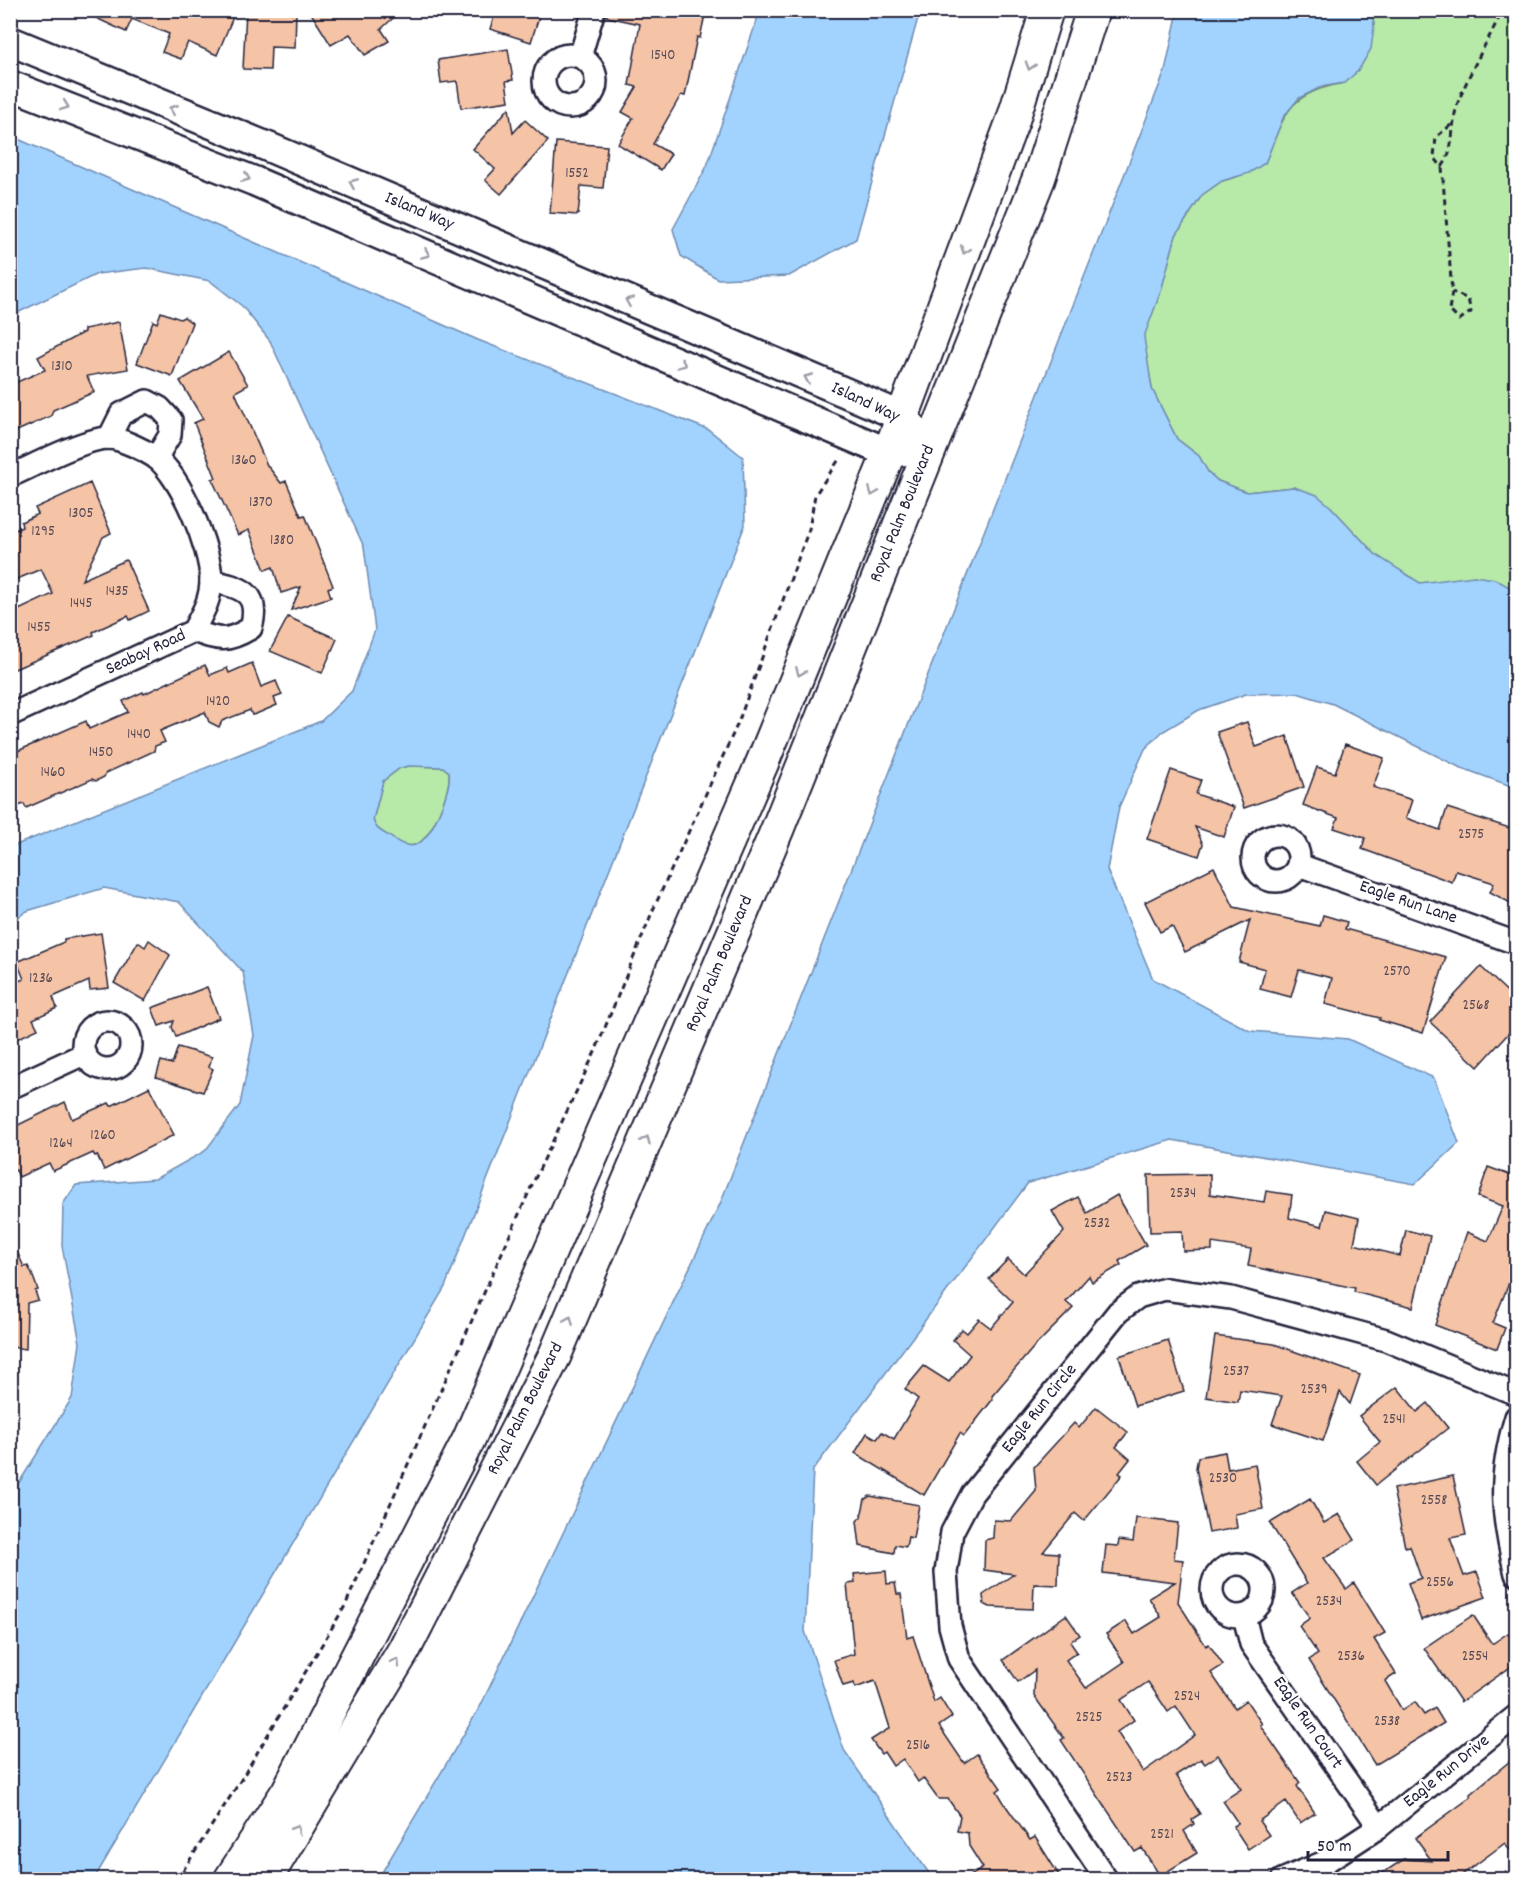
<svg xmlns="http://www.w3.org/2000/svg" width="1527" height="1890" viewBox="0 0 1527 1890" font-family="Dekko,sans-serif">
  <rect width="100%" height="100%" fill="#fff"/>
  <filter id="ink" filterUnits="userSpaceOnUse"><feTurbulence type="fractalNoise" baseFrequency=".0167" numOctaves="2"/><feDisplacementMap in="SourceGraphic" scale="12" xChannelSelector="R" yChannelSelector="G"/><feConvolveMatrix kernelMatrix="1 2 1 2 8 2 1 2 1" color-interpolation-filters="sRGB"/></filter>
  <g filter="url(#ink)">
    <g fill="#b7e9a8" stroke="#6c8672" stroke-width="1.5">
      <path d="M1372,11H1516V591L1510,587L1445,581L1420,583L1408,577L1376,555L1331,507L1294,487L1247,492L1218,481L1208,472L1199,456L1177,439L1152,389L1143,337L1161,291L1176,235L1202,195L1222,181L1236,177L1265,163C1285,114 1287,93 1344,83L1374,26Z"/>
      <path d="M409,766L443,767L449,772C452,788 431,841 415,845C404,847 397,842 389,836C381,831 376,830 373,820L383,781L400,768Z"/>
    </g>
    <g fill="#a2d3ff" stroke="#6f8cb1" stroke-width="1.5" fill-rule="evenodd">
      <path d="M760,11H920L856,239L789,276L718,279L681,256L673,229L707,166Z"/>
      <path d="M1178,11H1372L1374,26L1371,49L1358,71L1344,83L1321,87L1299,98L1284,116L1265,163L1249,173L1222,181L1202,195L1176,235L1161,291L1144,337L1152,389L1177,439L1199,456L1208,472L1218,481L1247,492L1294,487L1317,495L1331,507L1376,555L1420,583L1474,576L1495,579L1516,591V788L1459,767L1333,704L1297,693L1246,694L1199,710L1162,732L1145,749L1119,807L1107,870L1153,979L1250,1031L1348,1039L1434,1078L1459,1143L1415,1184L1172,1140L1028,1183L813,1470L805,1631L844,1750L933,1879H378L480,1707L720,1204L1165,71Z"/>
      <path d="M11,136L478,340L709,430L743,457L745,525L445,1287L94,1879H10L11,1491L17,1486L72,1398L80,1343L62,1246L63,1204L76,1185L155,1179L205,1151L240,1105L254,1035L243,972L179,902L104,888L27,911L11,922V847L321,721L352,691L375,630L364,547L270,341L242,306L210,281L146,268L97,274L11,316ZM409,766L443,767L449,772C452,787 433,835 419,843C409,850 398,842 389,836C381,831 376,830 373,820L383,781L400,768Z"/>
    </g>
    <g fill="#f5c3a6" stroke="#22223b" stroke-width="1.5" fill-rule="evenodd">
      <path d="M79,10H236L217,55L188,42L181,59L162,52L169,34L132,19L126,32Z"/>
      <path d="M246,10H296L295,48L271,47L270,70L243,69Z"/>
      <path d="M309,10H402L381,29L389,41L365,55L350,34L331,45Z"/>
      <path d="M496,10H541L531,42L490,29Z"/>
      <path d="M607,10H706L700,38L697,37L685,96L681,95L653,144L671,154L661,170L618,144L633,118L622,112L637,87L629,85L640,24L607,17Z"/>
      <path d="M508,49L513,80L506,81L509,101L461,108L457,81L441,83L438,60Z"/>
      <path d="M509,108L513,133L525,120L548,141L501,194L485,180L495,169L473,149Z"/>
      <path d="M556,142L607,146L603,188L581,186L578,215L550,213Z"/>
      <path d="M161,312L180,319L184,317L192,323L172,376L137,363L153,321L157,323Z"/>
      <path d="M119,322L128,369L87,376L94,392L53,410L51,416L10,434V385L45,370L38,357L84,332V329Z"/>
      <path d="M229,352L248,385L235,392L267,465L281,483L286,481L301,516L305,515L333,586L328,588L331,597L291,610L301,587L281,593L273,567L265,570L249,530L238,535L212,479L216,478L194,423L203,419L180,381Z"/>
      <path d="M90,483L111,533L103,537L82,580L126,560L149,611L130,620L128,616L93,632L94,635L10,671V614L53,594L41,569L10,582V532L22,527L21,522L38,514L35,508Z"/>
      <path d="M288,617L337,639L322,673L270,651Z"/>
      <path d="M252,663L261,687L276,681L282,695L274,698L277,705L256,714L252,715L250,710L222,721L219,727L209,722L205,712L160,731L165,742L155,746L154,751L106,773L104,777L96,781L92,779L26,808L24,804L10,809V774L18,771L11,754L86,721L89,729L128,712L123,701L143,692L144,694L205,665L210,675L227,668L229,673Z"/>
      <path d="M1247,722L1256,747L1287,736L1304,787L1244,808L1217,732Z"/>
      <path d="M1345,744L1384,758L1373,787L1412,800L1406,818L1440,830L1447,808L1516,830V906L1490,892L1494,883L1456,871L1452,882L1362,849L1365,838L1334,828L1338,818L1303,805L1317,767L1335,773Z"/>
      <path d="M1171,770L1201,780L1196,794L1234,807L1224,837L1195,827L1203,844L1199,856L1147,839Z"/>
      <path d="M1214,867L1234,907L1320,926L1323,915L1347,922L1345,929L1446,957L1423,1033L1379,1020L1380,1018L1325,1004L1332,978L1299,970L1291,997L1260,989L1265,969L1239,962L1250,920L1185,952L1172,926L1160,932L1145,902Z"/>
      <path d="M101,933L109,988L90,990L89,981L53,997L57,1008L33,1019L38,1029L10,1042V984L24,979L17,962L64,942V939Z"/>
      <path d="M149,940L170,955L145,1001L114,983L138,942L145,947Z"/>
      <path d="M1481,967L1516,1000V1025L1478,1067L1430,1022Z"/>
      <path d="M207,987L219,1018L176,1037L172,1027L174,1021L159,1026L152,1008Z"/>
      <path d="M178,1047L212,1057L209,1067L213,1069L203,1092L156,1077L161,1061L172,1064Z"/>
      <path d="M149,1087L174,1135L104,1170L97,1155L95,1156L93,1153L53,1171L49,1163L19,1177L16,1170L10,1173V1154L16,1152L10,1141V1129L65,1102L72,1119L109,1103L111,1106Z"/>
      <path d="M1488,1167L1515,1177L1516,1174V1281L1511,1278L1493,1323L1505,1328L1497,1349L1435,1325L1467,1232L1488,1241L1503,1206L1478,1197Z"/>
      <path d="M1210,1174V1194L1264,1202L1266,1191L1292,1195L1289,1218L1322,1226L1326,1210L1359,1218L1354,1244L1400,1256L1406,1230L1430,1236L1413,1307L1354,1292L1355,1288L1248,1266L1251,1249L1212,1243V1250L1183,1251L1182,1231L1150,1232L1148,1175Z"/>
      <path d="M1117,1195L1146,1245L1119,1261L1121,1265L1092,1282L1089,1276L1066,1302L1073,1308L1033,1348L992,1396L993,1399L964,1436L960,1433L924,1495L855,1453L867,1433L877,1439L882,1432L894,1439L918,1399L905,1389L924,1366L949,1382L970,1355L953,1340L962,1329L967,1333L979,1319L991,1328L1013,1302L989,1279L1008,1259L1024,1274L1064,1232L1052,1211L1078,1197L1087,1213Z"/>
      <path d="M10,1236L24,1267L28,1266L32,1274L38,1290L35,1291L38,1300L27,1303L26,1349L10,1347Z"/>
      <path d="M1215,1336L1274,1344L1360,1375L1350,1404L1340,1392L1323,1441L1272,1424L1282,1396L1240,1390L1238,1402L1206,1397Z"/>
      <path d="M1168,1340L1184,1391L1135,1406L1119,1356Z"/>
      <path d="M1397,1387L1417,1412L1428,1403L1448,1428L1376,1485L1357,1461L1380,1442L1359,1416Z"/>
      <path d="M1096,1407L1128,1432L1116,1447L1130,1459L1119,1473L1122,1475L1084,1521L1075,1513L1043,1552L1059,1553L1058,1585L1034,1584L1033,1609L990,1607L984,1604L983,1595L1014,1574L984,1570L985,1540L993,1538L994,1520L1011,1521L1036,1491L1034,1467L1074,1423L1079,1428Z"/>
      <path d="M1225,1452L1228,1469L1255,1464L1263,1509L1235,1514L1237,1528L1209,1533L1196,1468L1198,1457Z"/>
      <path d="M1453,1476L1466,1535L1450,1538L1464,1576L1477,1572L1486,1597L1421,1620L1408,1583L1421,1578L1410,1546L1405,1547L1393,1489Z"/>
      <path d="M870,1496L919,1505L913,1538L908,1537L906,1547L895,1545L894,1553L860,1546L857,1521L861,1517L865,1499Z"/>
      <path d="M1310,1499L1324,1523L1339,1514L1355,1540L1324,1558L1346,1589L1354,1583L1385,1633L1374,1639L1396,1674L1385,1681L1402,1710L1415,1702L1424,1715L1435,1708L1444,1723L1375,1765L1309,1660L1318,1654L1299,1626L1310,1618L1292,1593L1307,1583L1270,1523Z"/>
      <path d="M1136,1518L1178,1523L1174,1559L1183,1560L1178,1602L1206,1646L1209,1644L1223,1665L1211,1673L1235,1708L1246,1700L1262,1724L1260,1725L1300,1783L1297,1786L1315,1813L1300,1823L1286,1802L1259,1821L1269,1835L1248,1849L1233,1826L1238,1823L1223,1801L1241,1789L1218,1755L1205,1764L1201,1759L1176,1775L1200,1814L1192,1819L1194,1824L1184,1831L1197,1853L1160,1876L1142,1848L1135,1852L1061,1740L1064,1738L1034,1696L1035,1670L1018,1682L1003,1660L1066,1615L1080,1635L1070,1642L1077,1652L1066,1660L1086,1688L1124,1662L1106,1634L1126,1621L1134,1634L1161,1617L1149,1598L1175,1582L1103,1573L1106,1545L1118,1546L1119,1540L1133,1542ZM1148,1682L1168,1712L1176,1706L1195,1735L1143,1772L1117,1732L1134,1720L1121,1700Z"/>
      <path d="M886,1571L887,1584L895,1583L897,1594H901L907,1638L913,1636L934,1702L940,1698L952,1717L939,1726L964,1763L977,1754L1001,1788L997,1791L1006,1806L1030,1840L1035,1837L1062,1880H964L983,1868L969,1846L968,1833L957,1831L960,1816L948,1799H938L923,1778L918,1782L903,1759L893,1766L884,1752L881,1754L871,1740L890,1728L875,1681L855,1688L854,1683L843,1686L834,1660L854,1654L847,1584L855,1583L854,1574Z"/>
      <path d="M1473,1615L1492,1644L1508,1633L1516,1646V1663L1461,1702L1424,1648Z"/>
      <path d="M1516,1756V1858L1505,1843L1455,1880H1372L1404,1859L1432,1861L1415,1838L1471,1797L1470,1794Z"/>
    </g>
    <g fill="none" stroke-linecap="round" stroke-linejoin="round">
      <defs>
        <g id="street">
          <circle cx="570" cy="81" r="26"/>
          <path d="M580,57L594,10"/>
          <path d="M109,438L121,414L147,401L160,408L171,420L170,435L156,458"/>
          <path d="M10,476C33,466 85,438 109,438C122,439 144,450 155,457C181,476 211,549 211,580C211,600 202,614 193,631L10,715"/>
          <path d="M193,631C219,640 226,643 251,628C261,592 241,587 211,581"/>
          <circle cx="1276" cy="858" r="23"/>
          <path d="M1299,865L1516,943"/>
          <circle cx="107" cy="1045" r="24"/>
          <path d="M10,1088L84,1054"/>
          <path d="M1516,1417C1498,1476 1501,1514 1516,1574"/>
          <circle cx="1238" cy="1590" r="26"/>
          <path d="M1244,1616L1251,1644L1379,1827"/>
          <path d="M1107,1880L959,1659L950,1626L946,1572L952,1532L972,1494L1118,1312L1138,1297L1165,1289L1231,1298L1386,1340L1516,1394"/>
          <path d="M1282,1880L1327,1861L1379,1827L1516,1716"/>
        </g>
        <g id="secondary">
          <path d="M10,41L273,149L903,417L929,447"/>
          <path d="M10,85L254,181L889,453L912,450"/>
        </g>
        <g id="primary">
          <path d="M230,1880L288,1791L469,1439L763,761L889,453L1013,120L1047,10"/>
          <path d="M265,1880L404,1650L555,1355L777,830L1039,178L1093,10"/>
        </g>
      </defs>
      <use href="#street" stroke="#22223b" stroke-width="26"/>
      <use href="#secondary" stroke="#22223b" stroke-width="33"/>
      <use href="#primary" stroke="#22223b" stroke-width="36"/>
      <g stroke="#22223b" stroke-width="3" stroke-dasharray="6 4.5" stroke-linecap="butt">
        <path d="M1451,125L1436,137L1434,157L1442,167C1456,149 1450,121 1459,100C1471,69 1488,40 1503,10"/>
        <path d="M1442,167L1452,292L1449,310L1459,320L1471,312L1468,299L1452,292"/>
        <path d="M177,1880L239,1783L345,1606L532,1185L595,1052L653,910L738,723L809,529L815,495L840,458"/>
      </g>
      <use href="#street" stroke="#fff" stroke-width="21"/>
      <use href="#secondary" stroke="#fff" stroke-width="28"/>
      <use href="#primary" stroke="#fff" stroke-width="32"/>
    </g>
    <defs><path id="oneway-chevron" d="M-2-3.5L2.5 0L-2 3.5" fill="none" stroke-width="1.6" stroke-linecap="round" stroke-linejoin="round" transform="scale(1.5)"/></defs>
    <g stroke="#9c9ca7">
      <use href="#oneway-chevron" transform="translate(1030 66) rotate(107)"/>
      <use href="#oneway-chevron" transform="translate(65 106) rotate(21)"/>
      <use href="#oneway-chevron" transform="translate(173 109) rotate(-158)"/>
      <use href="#oneway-chevron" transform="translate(246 178) rotate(22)"/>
      <use href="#oneway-chevron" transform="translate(353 183) rotate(-157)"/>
      <use href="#oneway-chevron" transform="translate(965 250) rotate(110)"/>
      <use href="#oneway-chevron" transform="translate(426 254) rotate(23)"/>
      <use href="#oneway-chevron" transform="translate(629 301) rotate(-157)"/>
      <use href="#oneway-chevron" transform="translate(682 364) rotate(23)"/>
      <use href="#oneway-chevron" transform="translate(808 378) rotate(-157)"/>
      <use href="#oneway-chevron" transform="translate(873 492) rotate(112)"/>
      <use href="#oneway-chevron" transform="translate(800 672) rotate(112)"/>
      <use href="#oneway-chevron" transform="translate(646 1140) rotate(-67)"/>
      <use href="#oneway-chevron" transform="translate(569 1320) rotate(-67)"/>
      <use href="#oneway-chevron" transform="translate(396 1662) rotate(-59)"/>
      <use href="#oneway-chevron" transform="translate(296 1829) rotate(-59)"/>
    </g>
  </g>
  <g text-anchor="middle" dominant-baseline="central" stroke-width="5" stroke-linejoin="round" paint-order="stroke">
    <g font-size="15" fill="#574a56">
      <text x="663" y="56">1540</text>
      <text x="577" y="174">1552</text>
      <text x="62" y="367">1310</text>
      <text x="244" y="461">1360</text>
      <text x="261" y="503">1370</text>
      <text x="81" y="514">1305</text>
      <text x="43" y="532">1295</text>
      <text x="282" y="541">1380</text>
      <text x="117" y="592">1435</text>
      <text x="81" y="604">1445</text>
      <text x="39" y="628">1455</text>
      <text x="218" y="702">1420</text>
      <text x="139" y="735">1440</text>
      <text x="101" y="753">1450</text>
      <text x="53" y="773">1460</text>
      <text x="1471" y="835">2575</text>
      <text x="1397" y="972">2570</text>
      <text x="41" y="979">1236</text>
      <text x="1476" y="1006">2568</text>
      <text x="103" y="1136">1260</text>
      <text x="61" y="1144">1264</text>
      <text x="1183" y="1194">2534</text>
      <text x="1097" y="1224">2532</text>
      <text x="1236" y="1372">2537</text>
      <text x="1314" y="1390">2539</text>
      <text x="1394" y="1420">2541</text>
      <text x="1223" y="1479">2530</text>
      <text x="1434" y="1501">2558</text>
      <text x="1440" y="1583">2556</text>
      <text x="1329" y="1602">2534</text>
      <text x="1351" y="1657">2536</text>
      <text x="1475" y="1657">2554</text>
      <text x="1187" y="1697">2524</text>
      <text x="1089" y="1718">2525</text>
      <text x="1387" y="1722">2538</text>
      <text x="918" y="1746">2516</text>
      <text x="1119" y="1778">2523</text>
      <text x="1162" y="1835">2521</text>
    </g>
    <g font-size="18" fill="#22223b" stroke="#fff">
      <text transform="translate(419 212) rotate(23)">Island Way</text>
      <text transform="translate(865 403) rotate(25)">Island Way</text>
      <text transform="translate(903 514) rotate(-68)">Royal Palm Boulevard</text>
      <text transform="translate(146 653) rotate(-25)">Seabay Road</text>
      <text transform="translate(1408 903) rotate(19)">Eagle Run Lane</text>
      <text transform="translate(720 964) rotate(-67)">Royal Palm Boulevard</text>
      <text transform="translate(526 1409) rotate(-63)">Royal Palm Boulevard</text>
      <text transform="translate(1040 1409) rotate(-51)">Eagle Run Circle</text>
      <text transform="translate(1307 1723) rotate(55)">Eagle Run Court</text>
      <text transform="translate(1447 1772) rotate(-39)">Eagle Run Drive</text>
    </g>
  </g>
  <rect width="1527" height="1890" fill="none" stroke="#fff" stroke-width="36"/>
  <rect x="18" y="18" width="1491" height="1854" fill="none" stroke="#22223b" stroke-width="2" filter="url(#ink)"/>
  <path d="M1308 1851v9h140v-9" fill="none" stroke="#22223b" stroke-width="3"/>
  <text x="1317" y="1851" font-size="18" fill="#22223b" stroke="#ffffff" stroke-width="4.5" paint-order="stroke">50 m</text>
</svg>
